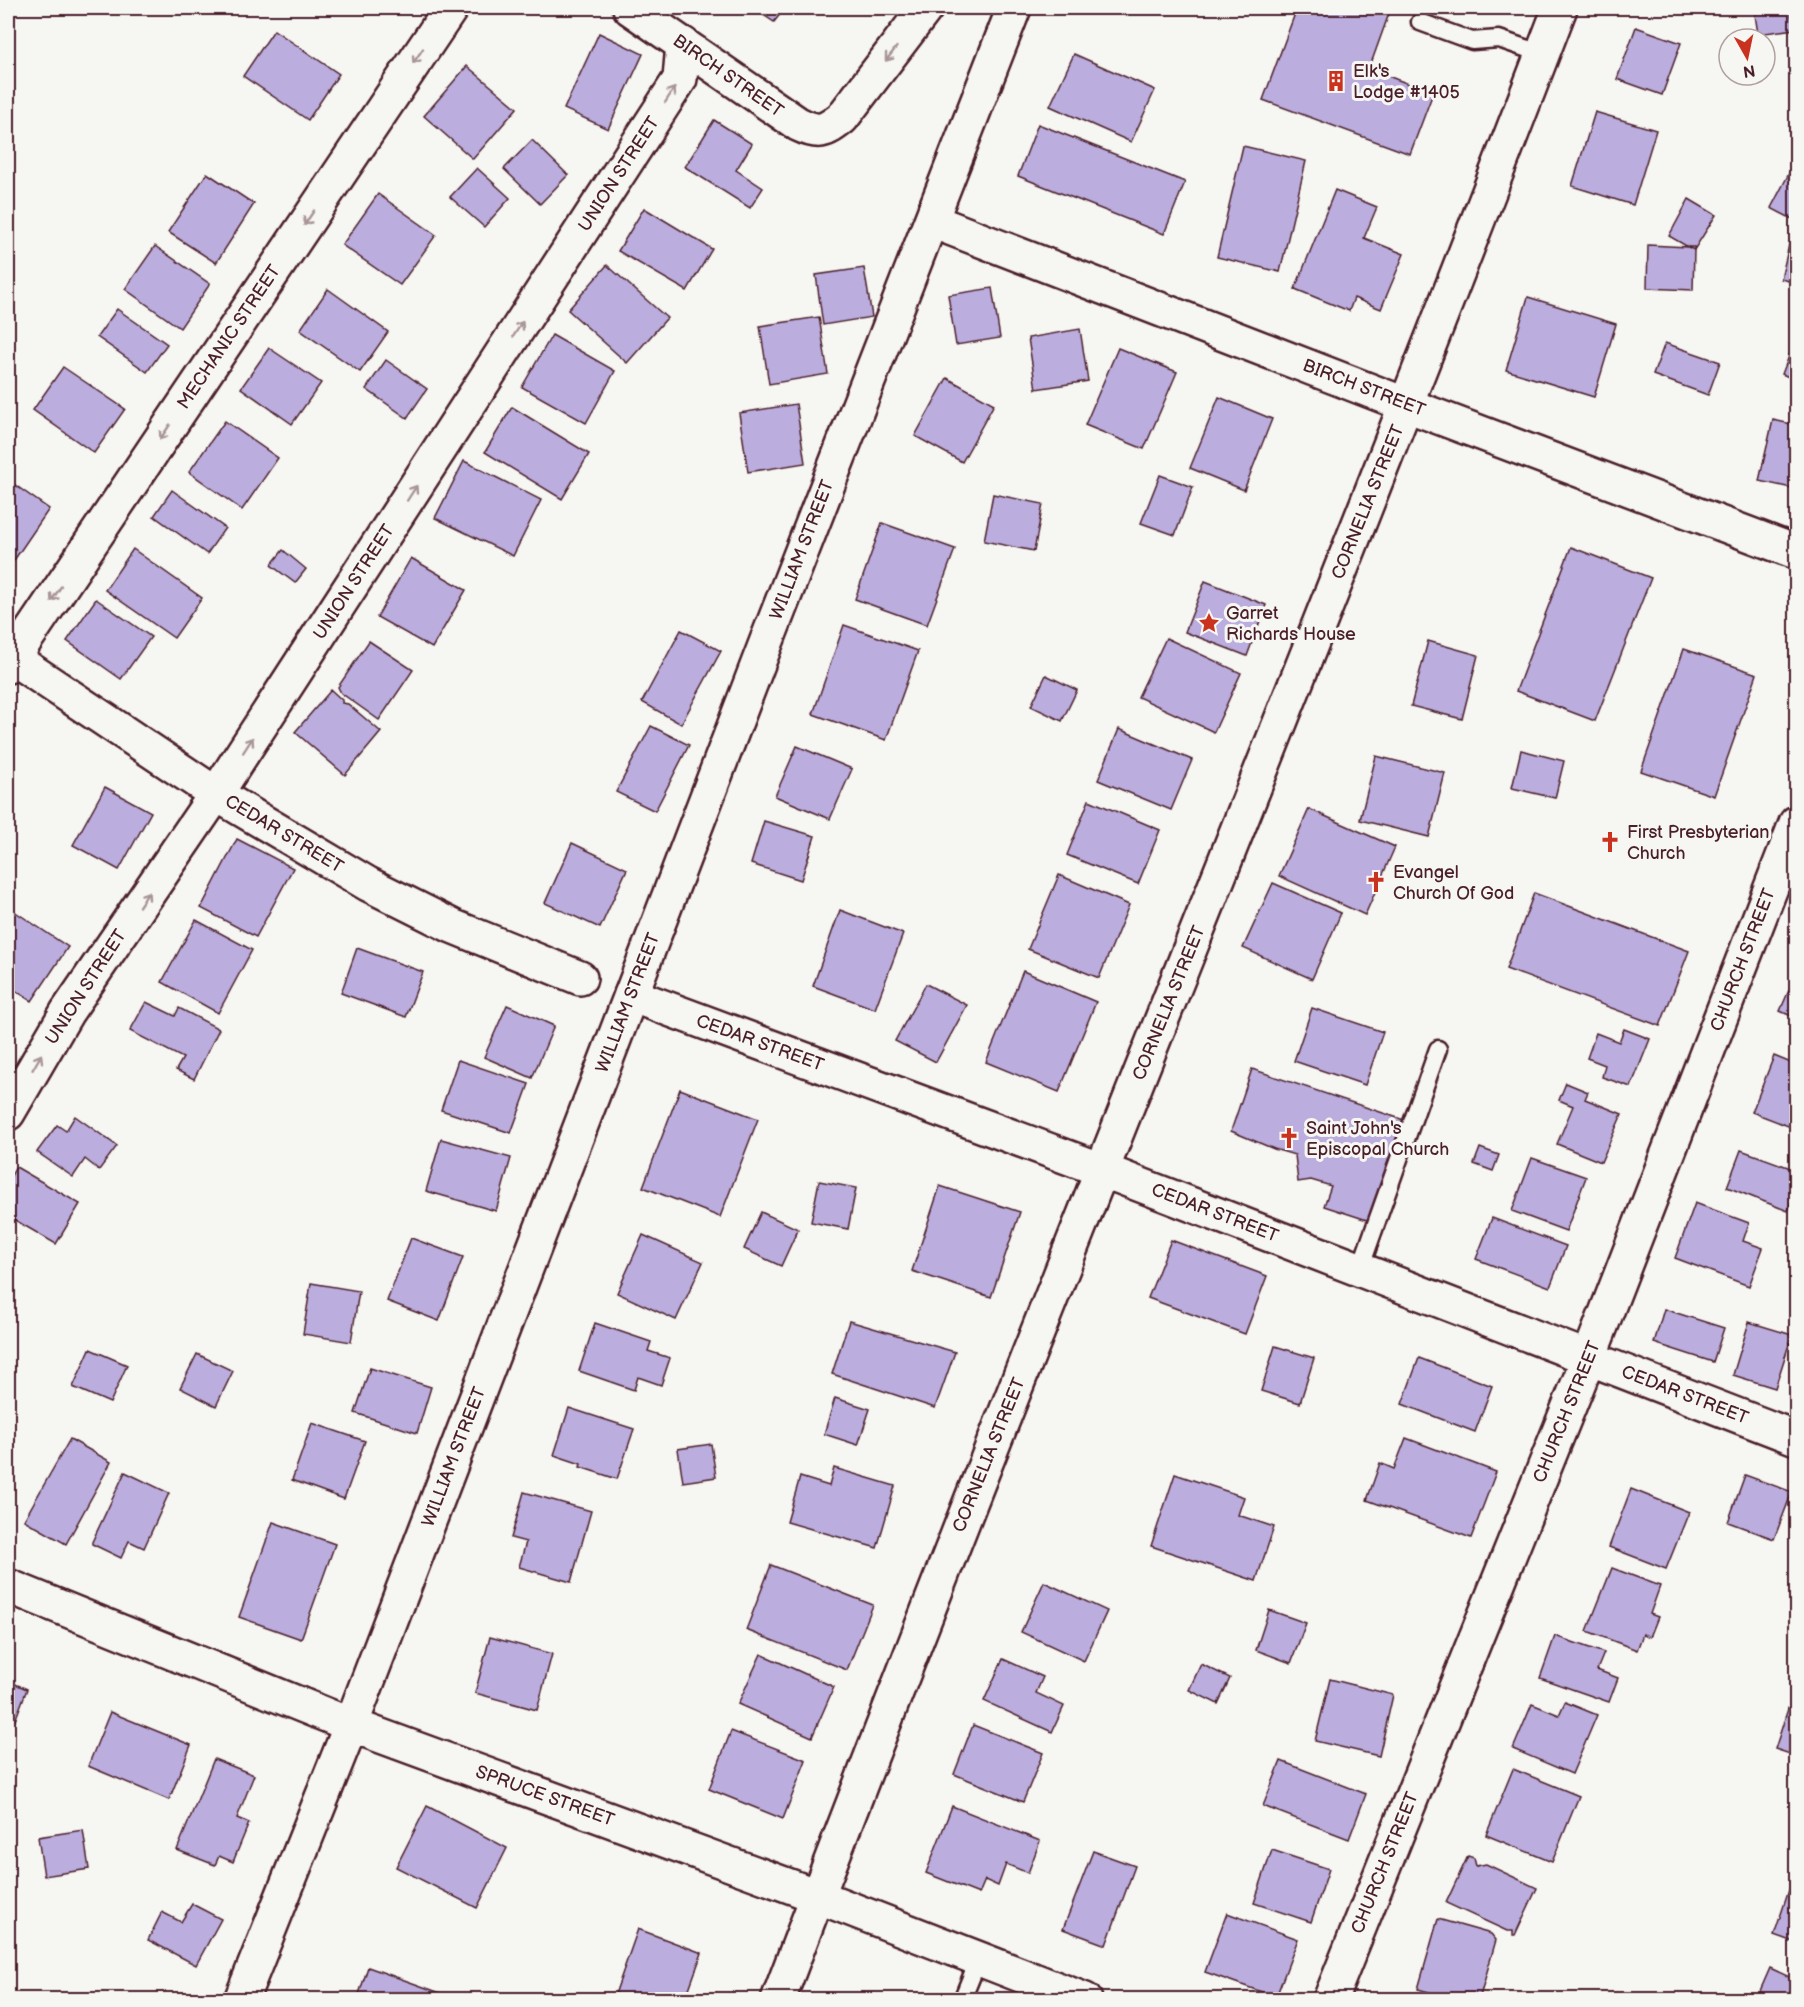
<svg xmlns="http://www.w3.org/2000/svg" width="1804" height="2007" viewBox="0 0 1804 2007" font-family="'Balsamiq Sans',sans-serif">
  <rect width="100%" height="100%" fill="#f6f6f2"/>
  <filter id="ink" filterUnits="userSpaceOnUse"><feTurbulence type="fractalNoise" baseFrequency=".0167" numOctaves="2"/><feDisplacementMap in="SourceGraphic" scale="12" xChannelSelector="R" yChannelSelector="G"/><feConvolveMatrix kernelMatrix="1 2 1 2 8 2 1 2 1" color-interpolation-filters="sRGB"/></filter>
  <g filter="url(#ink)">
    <g fill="#bbadde" stroke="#4a1f2b" stroke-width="1.5">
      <path d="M753,8H785L774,22Z"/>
      <path d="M1297,8H1391L1369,69L1433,93L1410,154L1263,100Z"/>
      <path d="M1754,8H1790L1794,29L1758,34Z"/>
      <path d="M1636,27L1681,43L1662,95L1617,79Z"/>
      <path d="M274,30L339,74L308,120L243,76Z"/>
      <path d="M599,33L643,54L608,129L564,109Z"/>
      <path d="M1074,54L1155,90L1131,142L1050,106Z"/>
      <path d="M467,66L517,108L473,159L424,116Z"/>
      <path d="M1595,112L1656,130L1633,205L1572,186Z"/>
      <path d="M714,120L752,144L736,170L763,188L750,208L685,167Z"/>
      <path d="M1038,124L1185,182L1164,234L1018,176Z"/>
      <path d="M532,140L568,175L540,204L504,169Z"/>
      <path d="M1243,146L1306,161L1280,272L1217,257Z"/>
      <path d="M1796,160V221L1771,208Z"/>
      <path d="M477,168L510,198L484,227L450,197Z"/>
      <path d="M207,173L254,204L216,263L168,232Z"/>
      <path d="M1335,190L1377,207L1364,238L1404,254L1381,309L1354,298L1349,311L1295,289Z"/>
      <path d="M378,194L436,235L400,285L342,245Z"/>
      <path d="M1689,199L1716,215L1694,250V247H1688L1669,236Z"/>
      <path d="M644,208L712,249L687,291L618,251Z"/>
      <path d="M1648,245L1688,247L1694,250L1693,290L1647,288Z"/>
      <path d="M1789,245L1796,247V283L1781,279Z"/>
      <path d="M155,246L210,284L180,328L125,289Z"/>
      <path d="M607,265L667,318L627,363L568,310Z"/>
      <path d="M864,268L872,317L823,325L816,275Z"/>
      <path d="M992,288L1000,338L956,345L948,295Z"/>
      <path d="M328,289L388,332L360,372L300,330Z"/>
      <path d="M1528,297L1616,324L1594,397L1506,370Z"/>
      <path d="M117,309L167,344L147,372L97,337Z"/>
      <path d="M819,317L828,374L769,384L760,326Z"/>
      <path d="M1080,329L1088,381L1036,389L1028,338Z"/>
      <path d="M552,335L615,371L586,423L522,387Z"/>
      <path d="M1796,338V380L1782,374Z"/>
      <path d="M1665,343L1720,362L1708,395L1653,375Z"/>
      <path d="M269,348L321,383L292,424L241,388Z"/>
      <path d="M1118,348L1177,372L1144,449L1085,425Z"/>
      <path d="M386,360L427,389L407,418L366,389Z"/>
      <path d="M63,367L125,409L94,453L33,410Z"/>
      <path d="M947,378L994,404L962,462L915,436Z"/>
      <path d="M1219,397L1272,419L1244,490L1190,468Z"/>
      <path d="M796,404L805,463L748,472L739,413Z"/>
      <path d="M512,407L589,454L562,499L485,452Z"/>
      <path d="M1773,420L1796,425V489L1759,481Z"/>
      <path d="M225,421L278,458L242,510L189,472Z"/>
      <path d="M464,461L541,500L513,556L435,518Z"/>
      <path d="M1160,475L1193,487L1175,535L1141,523Z"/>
      <path d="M8,480L49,509L8,569Z"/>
      <path d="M172,490L225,528L207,554L154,516Z"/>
      <path d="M993,494L1043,504L1034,551L984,541Z"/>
      <path d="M882,523L955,549L927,625L855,599Z"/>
      <path d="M1571,547L1651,578L1595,721L1516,691Z"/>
      <path d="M133,549L202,598L174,638L105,590Z"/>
      <path d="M283,550L306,569L295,583L271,565Z"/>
      <path d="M411,558L466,590L432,648L377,617Z"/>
      <path d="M1205,581L1266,605L1247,656L1185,632Z"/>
      <path d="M96,599L151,637L121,679L67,641Z"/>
      <path d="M844,625L918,651L886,740L813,714Z"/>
      <path d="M681,630L721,651L681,724L642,702Z"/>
      <path d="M1166,638L1241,673L1214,732L1138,697Z"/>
      <path d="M369,641L413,670L379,720L341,693L338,687Z"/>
      <path d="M1428,641L1478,655L1462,719L1411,706Z"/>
      <path d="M1684,649L1757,674L1714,796L1641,771Z"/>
      <path d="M1046,675L1077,690L1062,721L1031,706Z"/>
      <path d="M331,690L342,700V703L348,704L381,732L345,775L295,732Z"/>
      <path d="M651,726L689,745L655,811L616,792Z"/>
      <path d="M1119,729L1192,760L1171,810L1098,780Z"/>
      <path d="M797,746L852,769L830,819L775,796Z"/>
      <path d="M1521,750L1564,761L1555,798L1512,788Z"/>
      <path d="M1376,756L1445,773L1429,837L1360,820Z"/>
      <path d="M105,787L151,812L119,870L73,845Z"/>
      <path d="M1089,800L1160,830L1138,884L1067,855Z"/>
      <path d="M1309,809L1395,847L1365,915L1279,876Z"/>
      <path d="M764,821L815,836L801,880L751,864Z"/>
      <path d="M237,839L293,868L256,937L201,908Z"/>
      <path d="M572,843L627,869L600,928L545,903Z"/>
      <path d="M1059,875L1129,905L1099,978L1028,949Z"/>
      <path d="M1273,883L1341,913L1312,979L1243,948Z"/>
      <path d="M1534,893L1689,951L1660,1026L1506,969Z"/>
      <path d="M8,907L68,947L32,1001L8,986Z"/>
      <path d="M840,910L903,934L875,1009L813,986Z"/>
      <path d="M196,920L252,950L218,1013L162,982Z"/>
      <path d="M357,948L423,972L406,1017L341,993Z"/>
      <path d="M1023,971L1096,1002L1059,1092L986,1062Z"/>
      <path d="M1796,974V1018L1780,1011Z"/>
      <path d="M926,984L967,1005L936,1062L895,1041Z"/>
      <path d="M146,1002L175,1016L179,1008L219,1029L194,1079L176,1070L183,1058L130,1031Z"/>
      <path d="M507,1005L554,1026L532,1078L484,1057Z"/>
      <path d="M1312,1008L1383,1032L1365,1085L1294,1061Z"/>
      <path d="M1624,1029L1650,1039L1631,1087L1602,1077L1605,1065L1587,1058L1596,1033L1619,1042Z"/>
      <path d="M1774,1056L1796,1065V1129L1752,1112Z"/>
      <path d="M458,1060L529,1084L511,1133L441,1110Z"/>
      <path d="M1252,1069L1404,1120L1370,1221L1324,1206L1331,1186L1311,1180L1298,1182L1295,1155L1274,1149L1231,1131Z"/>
      <path d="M1566,1083L1588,1092L1585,1099L1622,1114L1601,1162L1557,1144L1573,1106L1559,1100Z"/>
      <path d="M680,1089L758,1119L720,1217L643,1187Z"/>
      <path d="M75,1116L117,1146L99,1170L85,1159L73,1177L37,1152L57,1125L66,1131Z"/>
      <path d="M441,1139L511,1158L496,1211L426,1191Z"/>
      <path d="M1480,1148L1499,1155L1493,1171L1474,1164Z"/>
      <path d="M1741,1150L1796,1170V1187L1788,1211L1727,1187Z"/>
      <path d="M1532,1158L1586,1177L1566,1231L1512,1211Z"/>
      <path d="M16,1167L80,1204L56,1244L8,1216V1181Z"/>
      <path d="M819,1181L856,1188L848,1229L811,1222Z"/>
      <path d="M940,1186L1020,1212L991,1297L912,1271Z"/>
      <path d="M1695,1203L1749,1223L1743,1241L1763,1248L1749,1286L1675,1258Z"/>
      <path d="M761,1212L798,1229L781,1266L744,1249Z"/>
      <path d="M1492,1218L1566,1246L1550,1287L1476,1259Z"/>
      <path d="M643,1235L703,1262L676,1320L617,1293Z"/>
      <path d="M411,1238L463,1257L439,1321L387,1301Z"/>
      <path d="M1171,1240L1267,1276L1245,1334L1148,1298Z"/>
      <path d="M311,1283L359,1291L351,1342L303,1334Z"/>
      <path d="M1664,1309L1724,1328L1713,1362L1654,1343Z"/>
      <path d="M849,1321L955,1352L935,1408L832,1374Z"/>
      <path d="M1749,1322L1792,1335L1775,1388L1733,1375Z"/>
      <path d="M595,1323L651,1342L648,1351L670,1358L661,1385L638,1377L634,1390L579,1371Z"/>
      <path d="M1275,1346L1314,1358L1300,1403L1261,1391Z"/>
      <path d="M90,1349L127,1365L110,1403L73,1387Z"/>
      <path d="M197,1354L233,1371L216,1406L180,1388Z"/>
      <path d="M1419,1358L1492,1386L1475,1432L1402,1404Z"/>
      <path d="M370,1368L431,1387L417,1433L355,1413Z"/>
      <path d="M835,1398L870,1409L858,1445L824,1434Z"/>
      <path d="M569,1408L634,1429L617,1479L580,1467L581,1464L554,1455Z"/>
      <path d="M312,1423L365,1441L344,1499L292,1480Z"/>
      <path d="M1406,1438L1496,1472L1471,1538L1367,1500L1380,1463L1394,1469Z"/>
      <path d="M70,1439L111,1462L66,1544L24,1520Z"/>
      <path d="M711,1444L716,1477L683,1482L678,1449Z"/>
      <path d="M834,1468L895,1486L877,1548L787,1522L800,1477L829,1486Z"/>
      <path d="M125,1472L169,1493L144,1548L129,1541L121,1558L92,1544V1542Z"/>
      <path d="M1175,1474L1244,1497L1238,1515L1274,1527L1256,1581L1151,1546Z"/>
      <path d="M1745,1475L1792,1492L1774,1539L1728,1522Z"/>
      <path d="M1631,1489L1689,1512L1666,1569L1609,1547Z"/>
      <path d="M524,1492L591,1511L571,1582L519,1567L526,1542L511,1538Z"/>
      <path d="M273,1522L335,1544L301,1639L239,1617Z"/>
      <path d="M771,1565L873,1605L847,1670L746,1630Z"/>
      <path d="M1612,1568L1660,1586L1650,1614L1658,1617L1650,1637L1643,1634L1637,1650L1587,1631Z"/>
      <path d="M1044,1582L1107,1611L1084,1661L1021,1632Z"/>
      <path d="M1269,1610L1306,1623L1291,1663L1256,1650Z"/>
      <path d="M1555,1636L1604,1653L1597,1670L1618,1678L1609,1702L1540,1678Z"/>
      <path d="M490,1637L552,1654L537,1710L475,1693Z"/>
      <path d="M761,1654L834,1687L812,1737L738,1704Z"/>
      <path d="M1003,1659L1043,1677L1036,1693L1064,1706L1052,1732L984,1701Z"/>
      <path d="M1201,1664L1230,1678L1218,1704L1189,1690Z"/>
      <path d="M1330,1679L1393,1695L1379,1756L1315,1741Z"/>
      <path d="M8,1681L27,1689L8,1739Z"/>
      <path d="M1796,1684V1756L1775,1749Z"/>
      <path d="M1565,1702L1597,1715L1572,1774L1513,1749L1532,1704L1559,1715Z"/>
      <path d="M110,1712L191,1745L169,1800L88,1766Z"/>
      <path d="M973,1725L1043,1753L1023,1802L954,1774Z"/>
      <path d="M731,1731L806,1760L783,1819L709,1789Z"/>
      <path d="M214,1759L254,1775L237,1818L249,1823L233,1862L219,1856L215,1865L177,1850Z"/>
      <path d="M1281,1761L1366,1794L1349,1839L1263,1806Z"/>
      <path d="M1513,1769L1579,1796L1552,1862L1486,1835Z"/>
      <path d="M427,1806L507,1848L477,1908L396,1867Z"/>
      <path d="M952,1806L1040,1841L1028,1873L1006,1864L998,1886L985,1880L979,1894L926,1873Z"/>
      <path d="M83,1830L89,1869L44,1876L38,1837Z"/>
      <path d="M1272,1850L1329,1869L1311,1922L1254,1903Z"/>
      <path d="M1093,1851L1135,1866L1106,1945L1063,1929Z"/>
      <path d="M1468,1856L1474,1858L1476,1866L1486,1864L1537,1888L1515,1935H1513V1931H1507L1446,1903Z"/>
      <path d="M1791,1884L1796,1885V1943L1774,1935Z"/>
      <path d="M192,1904L221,1919L196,1965L148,1940L162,1912L181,1922Z"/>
      <path d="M1227,1913L1298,1939L1276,1997L1205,1972Z"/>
      <path d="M1438,1919L1491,1934L1496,1940L1479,2000H1457L1418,1989Z"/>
      <path d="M638,1929L702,1953L685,2000H613Z"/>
      <path d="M368,1967L446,1995L444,2000H357Z"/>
      <path d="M1770,1968L1796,1980V2000H1756Z"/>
    </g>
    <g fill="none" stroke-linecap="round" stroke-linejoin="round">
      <defs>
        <g id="lane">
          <path d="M1420,22L1472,41L1499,39L1542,54"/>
          <path d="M1360,1269L1438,1049"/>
          <path d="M962,2000L979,1958"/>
        </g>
        <g id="street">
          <path d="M630,8L798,124C819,134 824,132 842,118L926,8"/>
          <path d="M932,221L1407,405L1796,552"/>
          <path d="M8,655L216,794L368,884L452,926L580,978"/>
          <path d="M8,666L451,8"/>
          <path d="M631,995L1102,1170L1796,1438"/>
          <path d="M8,1113L67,1012L216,794L680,79L683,44"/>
          <path d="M8,1586L351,1725L817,1896L1085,2000"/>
          <path d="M241,2000L351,1725L766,643L1014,8"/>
          <path d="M778,2000C1031,1332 1305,674 1560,8"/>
          <path d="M1330,2000L1589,1357L1796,823"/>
        </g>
      </defs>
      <use href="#lane" stroke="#4a1f2b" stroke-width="21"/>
      <use href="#street" stroke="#4a1f2b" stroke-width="38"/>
      <use href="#lane" stroke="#f6f6f2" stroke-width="16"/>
      <use href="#street" stroke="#f6f6f2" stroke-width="33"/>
    </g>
    <defs><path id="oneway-shaft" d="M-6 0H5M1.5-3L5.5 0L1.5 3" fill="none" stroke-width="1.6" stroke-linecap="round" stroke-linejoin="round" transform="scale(1.5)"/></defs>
    <g stroke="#a99598">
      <use href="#oneway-shaft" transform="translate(891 54) rotate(128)"/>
      <use href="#oneway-shaft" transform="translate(418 56) rotate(124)"/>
      <use href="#oneway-shaft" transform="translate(670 95) rotate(-57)"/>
      <use href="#oneway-shaft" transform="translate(309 218) rotate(124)"/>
      <use href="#oneway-shaft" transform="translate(518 329) rotate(-57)"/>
      <use href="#oneway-shaft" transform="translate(165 432) rotate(124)"/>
      <use href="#oneway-shaft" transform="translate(412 493) rotate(-57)"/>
      <use href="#oneway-shaft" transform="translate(56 594) rotate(124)"/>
      <use href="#oneway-shaft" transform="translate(248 745) rotate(-57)"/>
      <use href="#oneway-shaft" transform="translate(144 899) rotate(-56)"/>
      <use href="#oneway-shaft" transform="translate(37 1062) rotate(-60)"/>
    </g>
  </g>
  <defs>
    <symbol id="building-bare" viewBox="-9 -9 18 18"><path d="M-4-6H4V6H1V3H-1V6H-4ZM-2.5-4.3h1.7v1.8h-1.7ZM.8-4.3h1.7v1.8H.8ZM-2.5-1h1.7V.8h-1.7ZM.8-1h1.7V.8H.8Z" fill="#c8321e" stroke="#f6f6f2" stroke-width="2.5" paint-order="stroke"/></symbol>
    <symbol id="sight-bare" viewBox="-9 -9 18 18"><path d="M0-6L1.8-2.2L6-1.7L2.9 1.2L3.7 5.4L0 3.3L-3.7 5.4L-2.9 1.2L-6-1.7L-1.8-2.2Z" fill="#c8321e" stroke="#f6f6f2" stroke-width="2.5" paint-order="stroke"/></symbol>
    <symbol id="church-bare" viewBox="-9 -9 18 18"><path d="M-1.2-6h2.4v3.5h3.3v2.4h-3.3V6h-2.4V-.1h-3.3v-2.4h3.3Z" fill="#c8321e" stroke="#f6f6f2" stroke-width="2.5" paint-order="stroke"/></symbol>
  </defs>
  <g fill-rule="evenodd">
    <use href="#building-bare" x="1321" y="66" width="30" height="30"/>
    <use href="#sight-bare" x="1194" y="608" width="30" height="30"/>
    <use href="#church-bare" x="1595" y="827" width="30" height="30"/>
    <use href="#church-bare" x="1361" y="867" width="30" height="30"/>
    <use href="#church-bare" x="1274" y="1123" width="30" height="30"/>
  </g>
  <g text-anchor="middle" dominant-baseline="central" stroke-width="6" stroke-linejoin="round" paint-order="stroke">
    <g font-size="18" fill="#4a1f2b" stroke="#f6f6f2" text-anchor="start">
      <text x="1353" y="71">Elk's<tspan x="1353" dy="21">Lodge #1405</tspan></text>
      <text x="1226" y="613">Garret<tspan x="1226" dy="21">Richards House</tspan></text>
      <text x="1627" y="832">First Presbyterian<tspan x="1627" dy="21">Church</tspan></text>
      <text x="1393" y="872">Evangel<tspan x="1393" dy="21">Church Of God</tspan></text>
      <text x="1306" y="1128">Saint John's<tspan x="1306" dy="21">Episcopal Church</tspan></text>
    </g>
    <g font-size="18" fill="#4a1f2b" stroke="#f6f6f2">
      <text transform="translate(728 76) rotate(35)">BIRCH STREET</text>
      <text transform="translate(619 174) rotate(-57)">UNION STREET</text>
      <text transform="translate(229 337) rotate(-56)">MECHANIC STREET</text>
      <text transform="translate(1364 388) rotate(21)">BIRCH STREET</text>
      <text transform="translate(1368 502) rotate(-68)">CORNELIA STREET</text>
      <text transform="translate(802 550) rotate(-69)">WILLIAM STREET</text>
      <text transform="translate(354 582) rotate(-57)">UNION STREET</text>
      <text transform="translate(284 834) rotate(31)">CEDAR STREET</text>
      <text transform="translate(1743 960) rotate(-69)">CHURCH STREET</text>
      <text transform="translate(86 987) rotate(-57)">UNION STREET</text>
      <text transform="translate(628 1003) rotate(-69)">WILLIAM STREET</text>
      <text transform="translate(1169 1003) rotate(-68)">CORNELIA STREET</text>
      <text transform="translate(760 1043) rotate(20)">CEDAR STREET</text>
      <text transform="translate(1215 1213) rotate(21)">CEDAR STREET</text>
      <text transform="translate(1685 1395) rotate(21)">CEDAR STREET</text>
      <text transform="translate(1567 1412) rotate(-68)">CHURCH STREET</text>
      <text transform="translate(989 1455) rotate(-68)">CORNELIA STREET</text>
      <text transform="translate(454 1457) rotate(-69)">WILLIAM STREET</text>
      <text transform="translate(545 1796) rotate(20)">SPRUCE STREET</text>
      <text transform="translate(1385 1863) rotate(-68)">CHURCH STREET</text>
    </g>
  </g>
  <rect width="1804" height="2007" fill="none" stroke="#f6f6f2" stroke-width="30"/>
  <rect x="15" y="15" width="1774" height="1977" fill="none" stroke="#4a1f2b" stroke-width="2" filter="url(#ink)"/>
  <g transform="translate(1747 57) rotate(171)"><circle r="28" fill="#f6f6f2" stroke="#b1a0a2" stroke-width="1.5"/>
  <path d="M0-4.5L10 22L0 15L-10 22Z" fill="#c8321e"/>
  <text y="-9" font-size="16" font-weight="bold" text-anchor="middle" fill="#4a1f2b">N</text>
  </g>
</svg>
